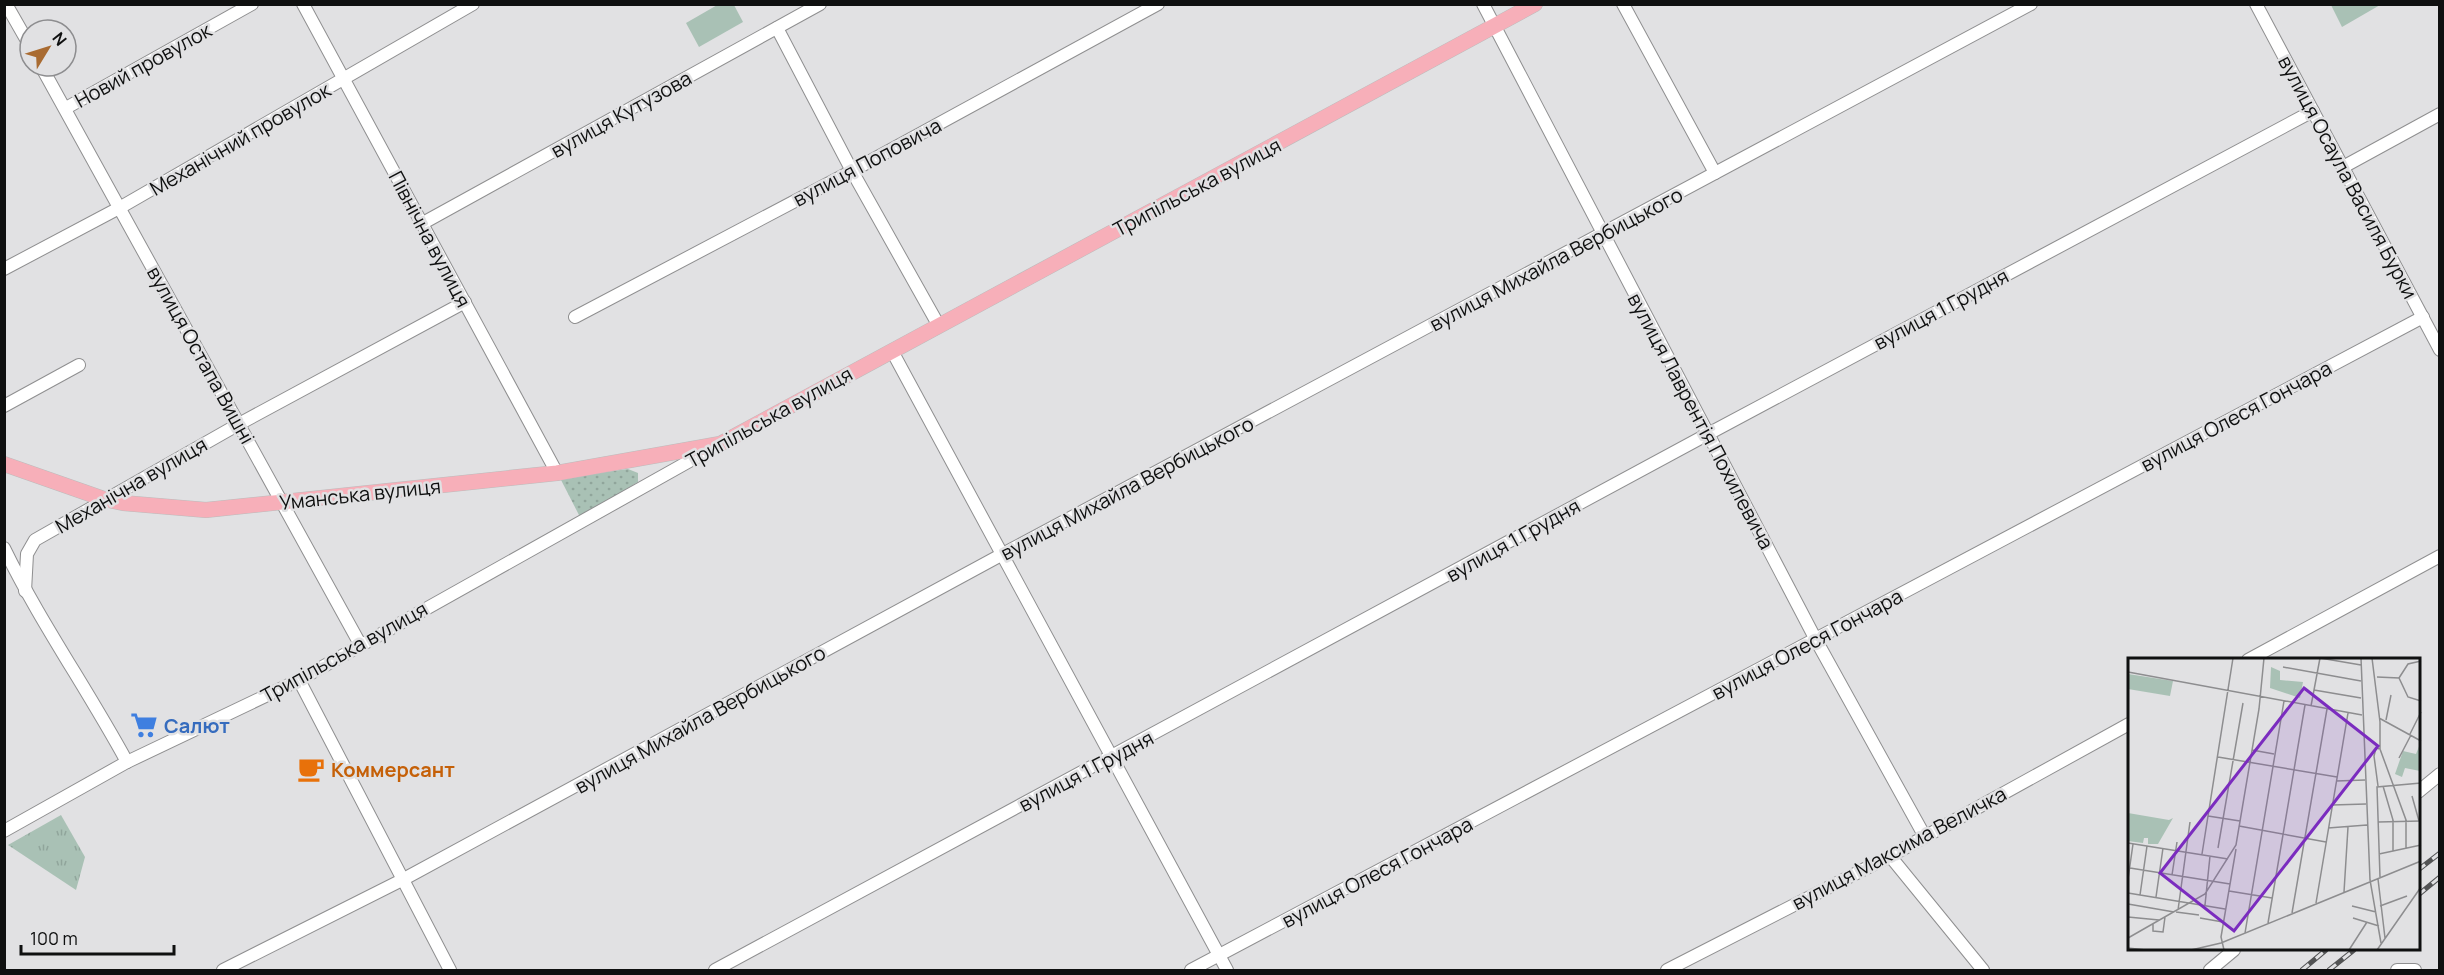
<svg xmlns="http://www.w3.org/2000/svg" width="2444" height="975" viewBox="0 0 2444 975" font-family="Manrope,sans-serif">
  <defs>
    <pattern id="grass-dots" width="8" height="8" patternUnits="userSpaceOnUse" patternTransform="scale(1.5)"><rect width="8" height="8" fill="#a9c1b5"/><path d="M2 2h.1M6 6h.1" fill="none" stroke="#90a59b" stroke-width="1.8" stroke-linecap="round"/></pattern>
    <pattern id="park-tufts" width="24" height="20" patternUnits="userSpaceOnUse" patternTransform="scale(1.5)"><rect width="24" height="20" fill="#a9c1b5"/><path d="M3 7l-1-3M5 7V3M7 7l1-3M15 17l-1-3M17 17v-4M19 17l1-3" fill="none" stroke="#90a59b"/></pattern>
  </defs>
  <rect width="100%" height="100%" fill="#e1e1e3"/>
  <path fill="url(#grass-dots)" d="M628,469L638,473V482L580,517L560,478Z"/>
  <path fill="url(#park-tufts)" d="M61,815L85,857L76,890L8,845Z"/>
  <g fill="#a9c1b5">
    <path d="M719,4L734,5L743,22L699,47L686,23Z"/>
    <path d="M2331,5H2380L2342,27Z"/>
  </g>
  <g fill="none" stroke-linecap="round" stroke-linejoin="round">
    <defs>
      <g id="minor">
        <path d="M6,4L30,46"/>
        <path d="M303,4L557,473"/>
        <path d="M1483,4L1816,640L1924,835"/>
        <path d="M1623,4L1715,173"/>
        <path d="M2256,4L2440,350"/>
        <path d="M777,28L852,171L939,326"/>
        <path d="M41,66L360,644"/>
        <path d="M66,108L252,4"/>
        <path d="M2343,167L2440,114"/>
        <path d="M423,223L820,4"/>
        <path d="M4,269L121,207L473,4"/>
        <path d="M575,317L852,171L1158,4"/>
        <path d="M892,351L1227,970"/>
        <path d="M4,406L79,365"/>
        <path d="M4,548C40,622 88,690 127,762"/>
        <path d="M25,591L27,554L35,540L239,424L465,302"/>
        <path d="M2248,660L2440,556"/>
        <path d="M299,680L450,970"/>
        <path d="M2418,792L2440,774"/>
        <path d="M4,831L127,762L299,680L711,449"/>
        <path d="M1890,856L1983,970"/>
        <path d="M223,970L402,880L1001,555L2031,4"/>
        <path d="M715,970L1708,434L2313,111"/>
        <path d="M1191,970L2423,317"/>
        <path d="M1667,970L1890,856L2129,724"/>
        <path d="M2210,970L2234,950"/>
        <path d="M2397,970H2415"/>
      </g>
      <path id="major" d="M4,464L104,499L123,503L206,510L557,473L720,444L1535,4"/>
    </defs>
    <use href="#minor" stroke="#8f8f90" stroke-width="14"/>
    <use href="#major" stroke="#bcbcbc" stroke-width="16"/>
    <use href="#minor" stroke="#fff" stroke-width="12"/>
    <use href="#major" stroke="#f7afb9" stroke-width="15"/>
    <defs>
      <g id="rail">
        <path d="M2418,870L2440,853"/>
        <path d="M2418,895L2440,877"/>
        <path d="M2302,970L2326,950"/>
        <path d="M2329,970L2354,950"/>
      </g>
    </defs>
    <use href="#rail" stroke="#525354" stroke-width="5"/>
    <use href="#rail" stroke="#e1e1e3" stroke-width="3" stroke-dasharray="9" stroke-linecap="butt"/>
  </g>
  <defs>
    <symbol id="supermarket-bare" viewBox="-9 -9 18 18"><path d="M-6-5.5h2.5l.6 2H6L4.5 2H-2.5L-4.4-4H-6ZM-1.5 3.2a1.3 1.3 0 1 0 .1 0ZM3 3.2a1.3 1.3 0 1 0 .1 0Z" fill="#3f7fe0" stroke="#e1e1e3" stroke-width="2.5" paint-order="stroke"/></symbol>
    <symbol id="cafe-bare" viewBox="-9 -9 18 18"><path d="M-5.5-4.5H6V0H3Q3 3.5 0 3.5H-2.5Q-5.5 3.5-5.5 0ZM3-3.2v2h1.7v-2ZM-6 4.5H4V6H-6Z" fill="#e8710a" stroke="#e1e1e3" stroke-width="2.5" paint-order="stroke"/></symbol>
  </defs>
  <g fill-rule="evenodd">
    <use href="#supermarket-bare" x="125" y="706" width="38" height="38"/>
    <use href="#cafe-bare" x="292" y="750" width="38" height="38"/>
  </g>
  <g text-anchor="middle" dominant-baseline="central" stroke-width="5" stroke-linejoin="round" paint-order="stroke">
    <g font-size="20" fill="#0f1010" stroke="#e1e1e3">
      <text transform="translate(143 65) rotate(-29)">Новий провулок</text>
      <text transform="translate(621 114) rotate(-29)">вулиця Кутузова</text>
      <text transform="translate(240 139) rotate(-30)">Механічний провулок</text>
      <text transform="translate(867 162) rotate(-28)">вулиця Поповича</text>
      <text transform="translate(2348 177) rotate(62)">вулиця Осаула Василя Бурки</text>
      <text transform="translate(1197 187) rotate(-28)">Трипільська вулиця</text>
      <text transform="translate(430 239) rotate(62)">Північна вулиця</text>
      <text transform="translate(1556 259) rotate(-28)">вулиця Михайла Вербицького</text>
      <text transform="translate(1941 309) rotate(-28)">вулиця 1 Грудня</text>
      <text transform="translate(201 355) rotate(61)">вулиця Остапа Вишні</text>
      <text transform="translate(2236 416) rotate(-28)">вулиця Олеся Гончара</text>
      <text transform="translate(769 417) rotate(-29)">Трипільська вулиця</text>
      <text transform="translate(1701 421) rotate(62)">вулиця Лаврентія Похилевича</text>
      <text transform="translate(131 485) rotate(-30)">Механічна вулиця</text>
      <text transform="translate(1127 488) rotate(-28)">вулиця Михайла Вербицького</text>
      <text transform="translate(360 494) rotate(-6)">Уманська вулиця</text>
      <text transform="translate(1513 540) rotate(-29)">вулиця 1 Грудня</text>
      <text transform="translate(1807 644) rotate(-28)">вулиця Олеся Гончара</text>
      <text transform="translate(344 652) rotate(-29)">Трипільська вулиця</text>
      <text transform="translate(700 719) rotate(-29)">вулиця Михайла Вербицького</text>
      <text transform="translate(1086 771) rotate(-28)">вулиця 1 Грудня</text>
      <text transform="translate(1899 848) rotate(-28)">вулиця Максима Величка</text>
      <text transform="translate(1377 872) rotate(-28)">вулиця Олеся Гончара</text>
    </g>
    <g font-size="20" font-weight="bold" fill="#366cbe" stroke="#e1e1e3" text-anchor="start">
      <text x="164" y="725">Салют</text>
    </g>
    <g font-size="20" font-weight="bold" fill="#c56008" stroke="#e1e1e3" text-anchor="start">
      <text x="331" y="769">Коммерсант</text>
    </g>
  </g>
  <g transform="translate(2128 658)">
    <rect width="292" height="292" fill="#e1e1e3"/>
    <path d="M292,86V113L277,110L274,119L267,116L275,93L288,96Z" fill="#a9c1b5"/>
    <path d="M143,9L152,13V22L175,24L172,40L142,30ZM0,16L45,23L42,38L0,31ZM0,155L41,162L45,160L30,186H20V180H16L15,185L0,183Z" fill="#a9c1b5"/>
    <path fill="none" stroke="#8d8d8f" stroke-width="1.5" d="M192,0L233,7M233,0L242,222L253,285M244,0L252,64V91L248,90L246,98L250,128M155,9L233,23M0,14L234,57M249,19L271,20L280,39L293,43M271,20L280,6L293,3M186,32L233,40M183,48L192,0M251,60L293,83M258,62L263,37M282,76L293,54M252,91L278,162V190M124,92L146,96M90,99L209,119M271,100L283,77M208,123L237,122M255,128L265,162V193M284,138L291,163M204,147L238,146M80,158L112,163M250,164L293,163M111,168L198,184M200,170L239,167M0,185L100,201M90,190L115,45M74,196L105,0M251,196L293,187M2,210L102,226M44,217L49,184M252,219L249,129L293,125M0,221L5,186M250,221L257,280M101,233L144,240M216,234L220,169M0,235L97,251M12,237L19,188M28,239L35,190M188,245L220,55M0,246L46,254M77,247L82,198M224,248L248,254M252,248L279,238M50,252L62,164M48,254L71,257M164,255L199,51M0,259L31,262M72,260L95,264M225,260L251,268M140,265L177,47M25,266V273L35,274L37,259M117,275L156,43M0,280L77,236L108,187L131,51L136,0M0,290L18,292M63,292L93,285L293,203M96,292L93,279L108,191M221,292L239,264M249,292L293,229"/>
    <path fill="#7b2cbf" fill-opacity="0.15" stroke="#7b2cbf" stroke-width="3" d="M176,30L250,88L106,273L32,215Z"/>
    <rect width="292" height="292" fill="none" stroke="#0f1010" stroke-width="3"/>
  </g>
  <rect width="2444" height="975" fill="none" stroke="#0f1010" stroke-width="12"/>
  <g transform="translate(48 48) rotate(52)"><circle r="28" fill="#e1e1e3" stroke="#8d8d8f" stroke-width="1.5"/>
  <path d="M0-4.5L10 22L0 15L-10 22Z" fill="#a96b31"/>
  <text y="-9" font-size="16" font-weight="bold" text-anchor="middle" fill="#0f1010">N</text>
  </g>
  <path d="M21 945v9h153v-9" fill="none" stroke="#0f1010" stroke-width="3"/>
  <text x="30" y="945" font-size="18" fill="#0f1010" stroke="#e1e1e3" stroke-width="4.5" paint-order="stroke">100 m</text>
</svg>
